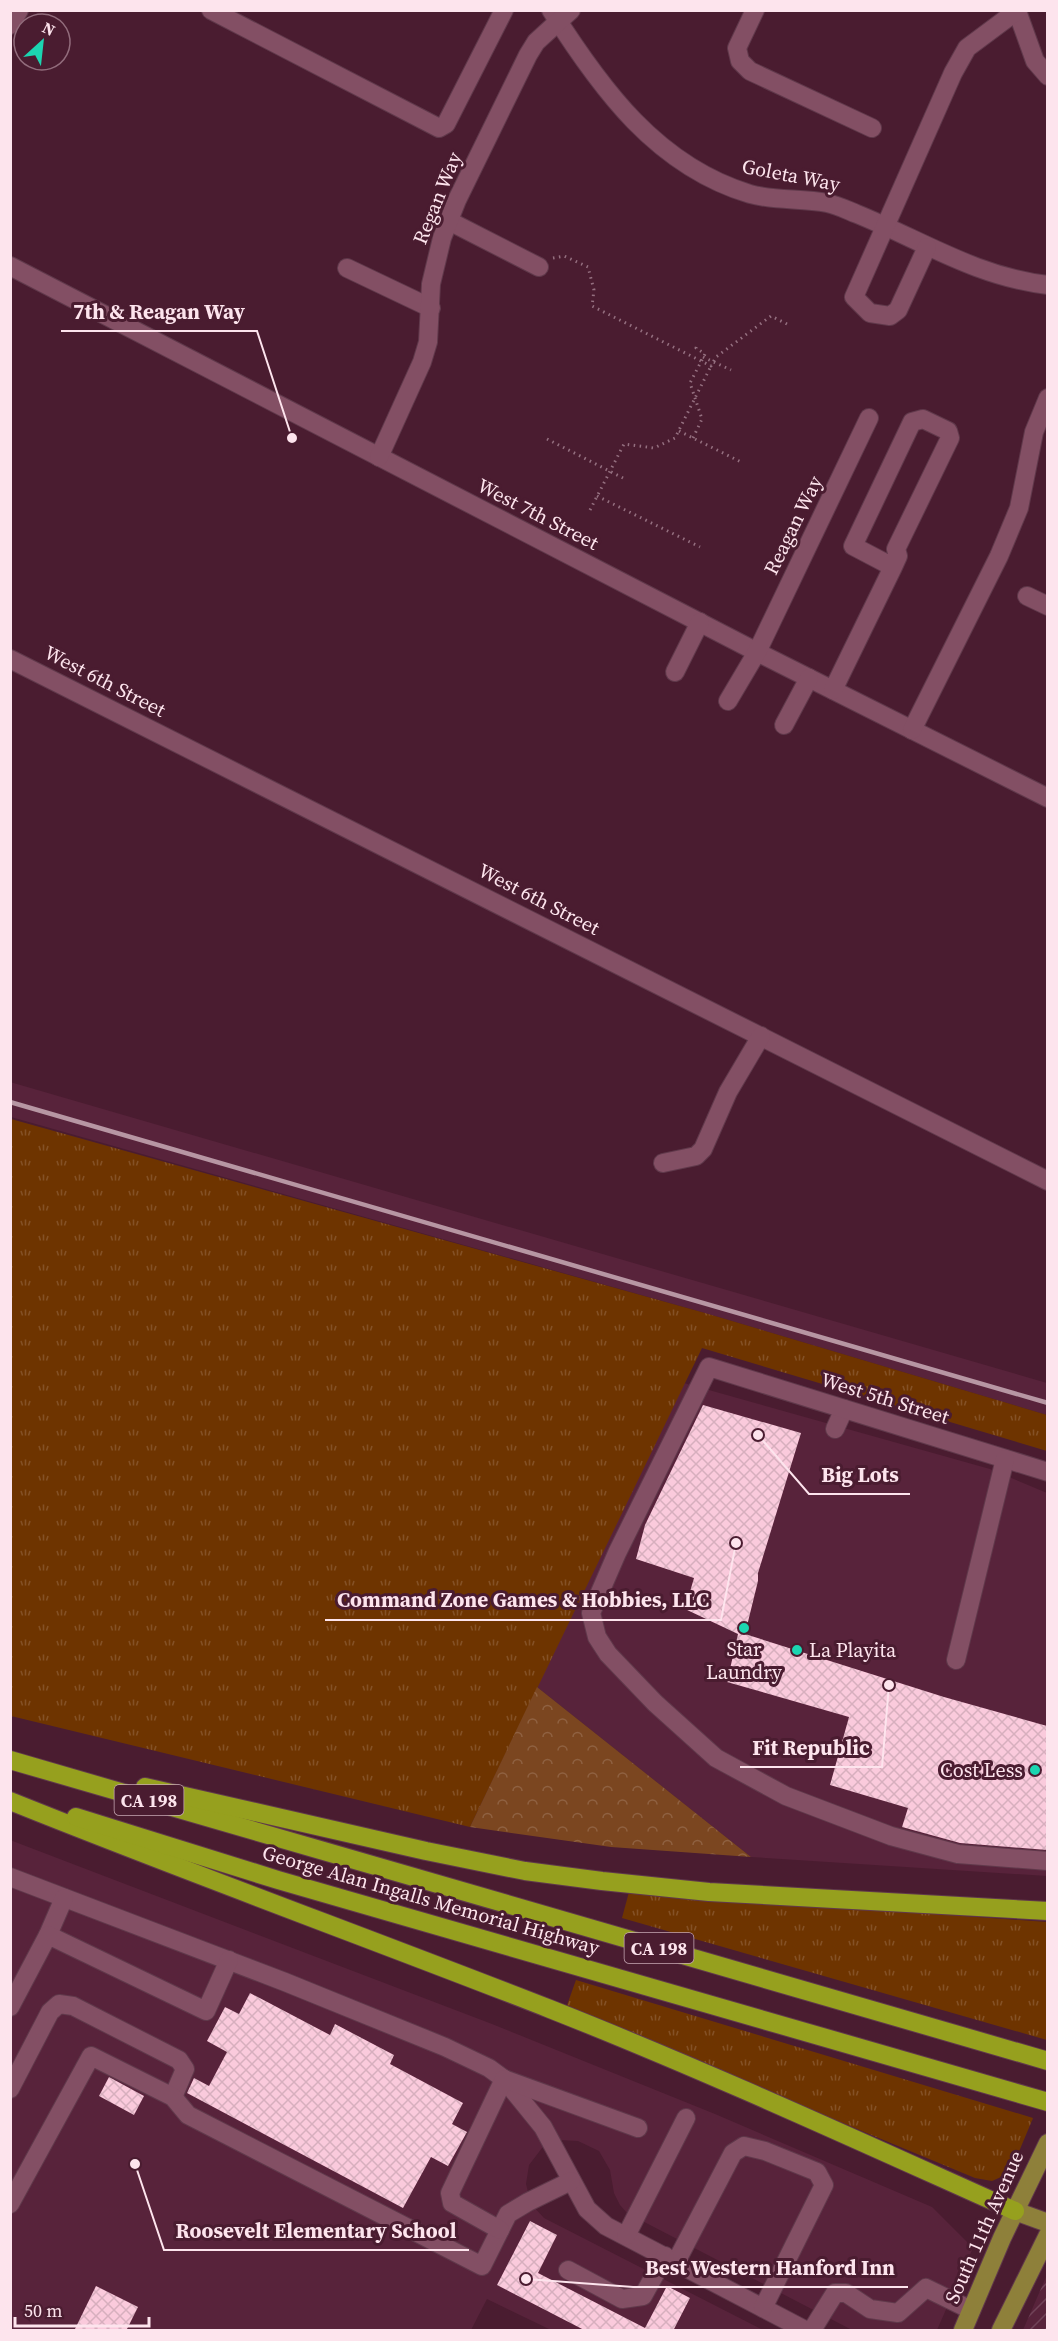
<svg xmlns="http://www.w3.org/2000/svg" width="1058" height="2341" viewBox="0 0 1058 2341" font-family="'Source Serif 4',serif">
  <defs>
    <pattern id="industrial-furrows" width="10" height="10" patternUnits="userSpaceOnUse" patternTransform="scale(1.5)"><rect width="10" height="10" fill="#58233b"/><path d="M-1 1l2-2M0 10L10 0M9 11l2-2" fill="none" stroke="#714358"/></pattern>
    <pattern id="grass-tufts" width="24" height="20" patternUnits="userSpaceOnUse" patternTransform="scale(1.5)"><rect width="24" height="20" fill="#6e3400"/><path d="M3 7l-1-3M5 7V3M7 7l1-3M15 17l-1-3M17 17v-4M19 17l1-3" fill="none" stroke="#845126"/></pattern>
    <pattern id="forest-crowns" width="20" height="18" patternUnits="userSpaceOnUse" patternTransform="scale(1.5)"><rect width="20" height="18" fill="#7b4620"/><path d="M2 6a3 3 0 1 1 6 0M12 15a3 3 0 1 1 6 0" fill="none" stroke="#8f6141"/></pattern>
    <pattern id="building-cross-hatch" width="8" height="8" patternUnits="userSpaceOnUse" patternTransform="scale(1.5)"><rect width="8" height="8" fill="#facadc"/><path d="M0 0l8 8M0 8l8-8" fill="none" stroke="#d7afbe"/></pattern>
  </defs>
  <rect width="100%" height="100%" fill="#4a1c30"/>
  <g fill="#58233b">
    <path d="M10,1082L1047,1383V1415L705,1313L11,1117Z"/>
    <path d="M684,1383L990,1469L1047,1493V1876L751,1857L537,1687Z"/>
    <path d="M10,1840L492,2024L715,2114L932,2207L973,2248L937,2330H852L627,2213L620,2205L614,2193L610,2170L599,2151L578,2141L559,2140L542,2148L529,2165L526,2184L531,2204L544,2218L763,2330H551L487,2299L471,2330H11Z"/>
  </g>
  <path fill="url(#industrial-furrows)" d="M1047,2275V2330H1023Z"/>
  <g fill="url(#grass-tufts)">
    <path d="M11,1119L705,1313L1047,1415V1451L702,1348L470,1827L11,1716Z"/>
    <path d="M629,1892L1047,1922V2040L622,1918Z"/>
    <path d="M576,1980L1033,2118L1010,2173L992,2181L975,2178L566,2008Z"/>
  </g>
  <path fill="url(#forest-crowns)" d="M537,1687L751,1857L611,1847L470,1827Z"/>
  <g fill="url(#building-cross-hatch)">
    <path d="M703,1405L801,1433L758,1573V1581L745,1634L944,1697L1047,1726V1850L960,1843L902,1827L908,1808L830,1785L849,1717L727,1682L738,1634L685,1609L694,1578L636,1559L645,1525Z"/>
    <path d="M250,1993L330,2035L335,2024L394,2055L390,2064L463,2103L452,2124L467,2132L448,2166L431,2157L403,2208L187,2093L194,2078L209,2086L227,2052L207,2041L225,2007L239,2014Z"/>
    <path d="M109,2077L144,2096L134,2115L99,2096Z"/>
    <path d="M530,2221L557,2235L538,2273L645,2328L667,2286L690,2298L673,2331H586L497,2285Z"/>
    <path d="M96,2286L138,2307L126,2331H74Z"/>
  </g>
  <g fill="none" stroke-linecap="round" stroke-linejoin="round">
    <defs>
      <g id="minor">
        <path d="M211,10L439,128L446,124L504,10"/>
        <path d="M551,10C601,89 657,166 750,194C775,201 802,198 827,203C837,205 847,210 857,214C921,240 977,277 1048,285"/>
        <path d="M755,10L737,48L740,61L750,71L872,128"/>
        <path d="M1017,11L1035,61L1048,76"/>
        <path d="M10,25L19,10"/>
        <path d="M449,221L539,267"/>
        <path d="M927,247L898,310L890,316L870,313L854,297L953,73L967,48L1018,10"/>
        <path d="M10,266L757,652L1048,798"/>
        <path d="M347,268L431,308"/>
        <path d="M379,457L422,362L428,342L431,284L442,238L457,200L528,55L536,42L571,10"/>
        <path d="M1027,596L1048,606"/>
        <path d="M10,659L1048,1181"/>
        <path d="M675,672L700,622"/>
        <path d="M833,690L893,567L898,556L896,549L950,438L948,431L923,419L912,422L853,546L893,567"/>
        <path d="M728,701L757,652L869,418"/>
        <path d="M784,725L809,678"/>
        <path d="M912,730L999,556L1019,508L1034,432L1048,398"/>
        <path d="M663,1163L696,1156L703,1149L728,1092L761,1036"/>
        <path d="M835,1429L844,1409"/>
        <path d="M1048,1472L709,1367L617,1553L591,1613L597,1637L608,1654L655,1703L716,1758L786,1796L891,1836L958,1854L1048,1861"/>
        <path d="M956,1660L1005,1459"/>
        <path d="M10,1877L285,1982L445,2047L489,2068L504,2079L543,2127L587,2209L606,2226L805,2330"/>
        <path d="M48,1935L64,1898"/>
        <path d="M10,2007L48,1935L206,2011L229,1960"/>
        <path d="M10,2089L50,2012L59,2004L73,2006L179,2060L185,2069L173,2097"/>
        <path d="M10,2204L91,2056L173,2097L188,2115L482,2266L508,2214L528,2202L571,2181"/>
        <path d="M500,2230L452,2203L450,2193L504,2079L638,2128"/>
        <path d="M626,2236L686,2118"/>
        <path d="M676,2262L733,2153L744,2146L765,2151L817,2172L824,2185L763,2308"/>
        <path d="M568,2270L622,2299L643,2296L665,2256"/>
        <path d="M812,2330L835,2293H846L870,2309L898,2313L926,2288L971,2310"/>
      </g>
      <g id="major">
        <path d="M1015,2211L1048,2223"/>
        <path d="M963,2330L1002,2238L1048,2143"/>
        <path d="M1001,2330L1048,2235"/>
      </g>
      <g id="highway">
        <path d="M10,1760L1048,2061"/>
        <path d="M145,1787L426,1851L525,1871L602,1881L709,1892L1048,1911"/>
        <path d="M10,1801C189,1873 371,1939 550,2009C707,2071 861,2142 1015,2211"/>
        <path d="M76,1817L278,1880L1048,2102"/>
      </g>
    </defs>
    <use href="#minor" stroke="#60394b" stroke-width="20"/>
    <use href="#major" stroke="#60394b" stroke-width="20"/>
    <use href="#highway" stroke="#60394b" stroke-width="20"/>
    <g stroke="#957080" stroke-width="3" stroke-dasharray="1.5 4.5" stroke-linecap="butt">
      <path d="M553,258L564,256L588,267L594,290L592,306L711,366L716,357L771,316L789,325"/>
      <path d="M703,357L731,370"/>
      <path d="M679,431L741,462"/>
      <path d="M693,438L702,419L690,383L705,354L696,348L697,345"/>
      <path d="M547,439L623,478"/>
      <path d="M597,496L700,547"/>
      <path d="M590,510L624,444L654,448L675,438L711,366"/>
    </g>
    <use href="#minor" stroke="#834f64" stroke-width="18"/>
    <use href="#major" stroke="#8e803a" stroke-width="18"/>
    <use href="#highway" stroke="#96a01e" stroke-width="18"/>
    <path stroke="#b796a3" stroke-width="4.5" d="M10,1102L1048,1403"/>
  </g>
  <g fill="#1cd5b1" stroke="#4a1c30" stroke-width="2">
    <circle cx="744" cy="1628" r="6"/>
    <circle cx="797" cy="1650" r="6"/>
    <circle cx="1035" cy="1770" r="6"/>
  </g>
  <g text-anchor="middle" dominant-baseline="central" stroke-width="6" stroke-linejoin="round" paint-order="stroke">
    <g fill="#4a1c30" stroke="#c7a8b4" stroke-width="1.5">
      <rect x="114.5" y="1785" width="69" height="30" rx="4.5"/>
      <rect x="624.5" y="1933" width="69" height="30" rx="4.5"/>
    </g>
    <g font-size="18" font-weight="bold" fill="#fde4ed">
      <text x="149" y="1800">CA 198</text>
      <text x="659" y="1948">CA 198</text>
    </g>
    <g font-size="20" fill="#fde4ed" stroke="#4a1c30">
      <text transform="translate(791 175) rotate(11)">Goleta Way</text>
      <text transform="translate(437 198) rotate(-68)">Regan Way</text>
      <text transform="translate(538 514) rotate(27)">West 7th Street</text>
      <text transform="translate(793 525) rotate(-64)">Reagan Way</text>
      <text transform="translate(105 681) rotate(27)">West 6th Street</text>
      <text transform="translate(539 899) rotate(27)">West 6th Street</text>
      <text transform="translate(885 1398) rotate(17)">West 5th Street</text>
      <text transform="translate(431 1900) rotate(16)">George Alan Ingalls Memorial Highway</text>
      <text transform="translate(984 2227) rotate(-66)">South 11th Avenue</text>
    </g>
    <g font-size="20" fill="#fde4ed" stroke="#4a1c30">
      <text x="744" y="1649">Star<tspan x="744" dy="23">Laundry</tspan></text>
      <text x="809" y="1650" text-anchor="start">La Playita</text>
      <text x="1023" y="1770" text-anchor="end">Cost Less</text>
    </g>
  </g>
  <path fill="none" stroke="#fde4ed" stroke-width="2" d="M292 438L257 331H61M758 1435L809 1494H910M736 1543L721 1620H325M889 1685L882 1767H740M135 2164L164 2250H469M526 2279L633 2287H908"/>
  <g fill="#fde4ed" stroke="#4a1c30" stroke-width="2">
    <circle cx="292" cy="438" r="6"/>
    <circle cx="758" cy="1435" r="6"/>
    <circle cx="736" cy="1543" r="6"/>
    <circle cx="889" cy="1685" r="6"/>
    <circle cx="135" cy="2164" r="6"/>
    <circle cx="526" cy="2279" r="6"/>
  </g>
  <g font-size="21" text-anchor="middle" font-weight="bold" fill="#fde4ed" stroke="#4a1c30" stroke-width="6" stroke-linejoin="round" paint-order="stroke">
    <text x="159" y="319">7th &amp; Reagan Way</text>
    <text x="860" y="1482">Big Lots</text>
    <text x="523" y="1607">Command Zone Games &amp; Hobbies, LLC</text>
    <text x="811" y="1755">Fit Republic</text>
    <text x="316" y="2238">Roosevelt Elementary School</text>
    <text x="770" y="2275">Best Western Hanford Inn</text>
  </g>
  <rect width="1058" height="2341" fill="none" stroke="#fde4ed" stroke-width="24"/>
  <g transform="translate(42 42) rotate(27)"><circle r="28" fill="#4a1c30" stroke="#926c7c" stroke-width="1.5"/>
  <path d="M0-4.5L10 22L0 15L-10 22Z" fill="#1cd5b1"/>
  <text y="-9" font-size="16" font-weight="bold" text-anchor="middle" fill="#fde4ed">N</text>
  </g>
  <path d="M15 2317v9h134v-9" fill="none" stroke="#fde4ed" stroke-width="3"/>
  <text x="24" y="2317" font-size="18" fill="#fde4ed" stroke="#4a1c30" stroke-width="4.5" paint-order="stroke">50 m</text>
</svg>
